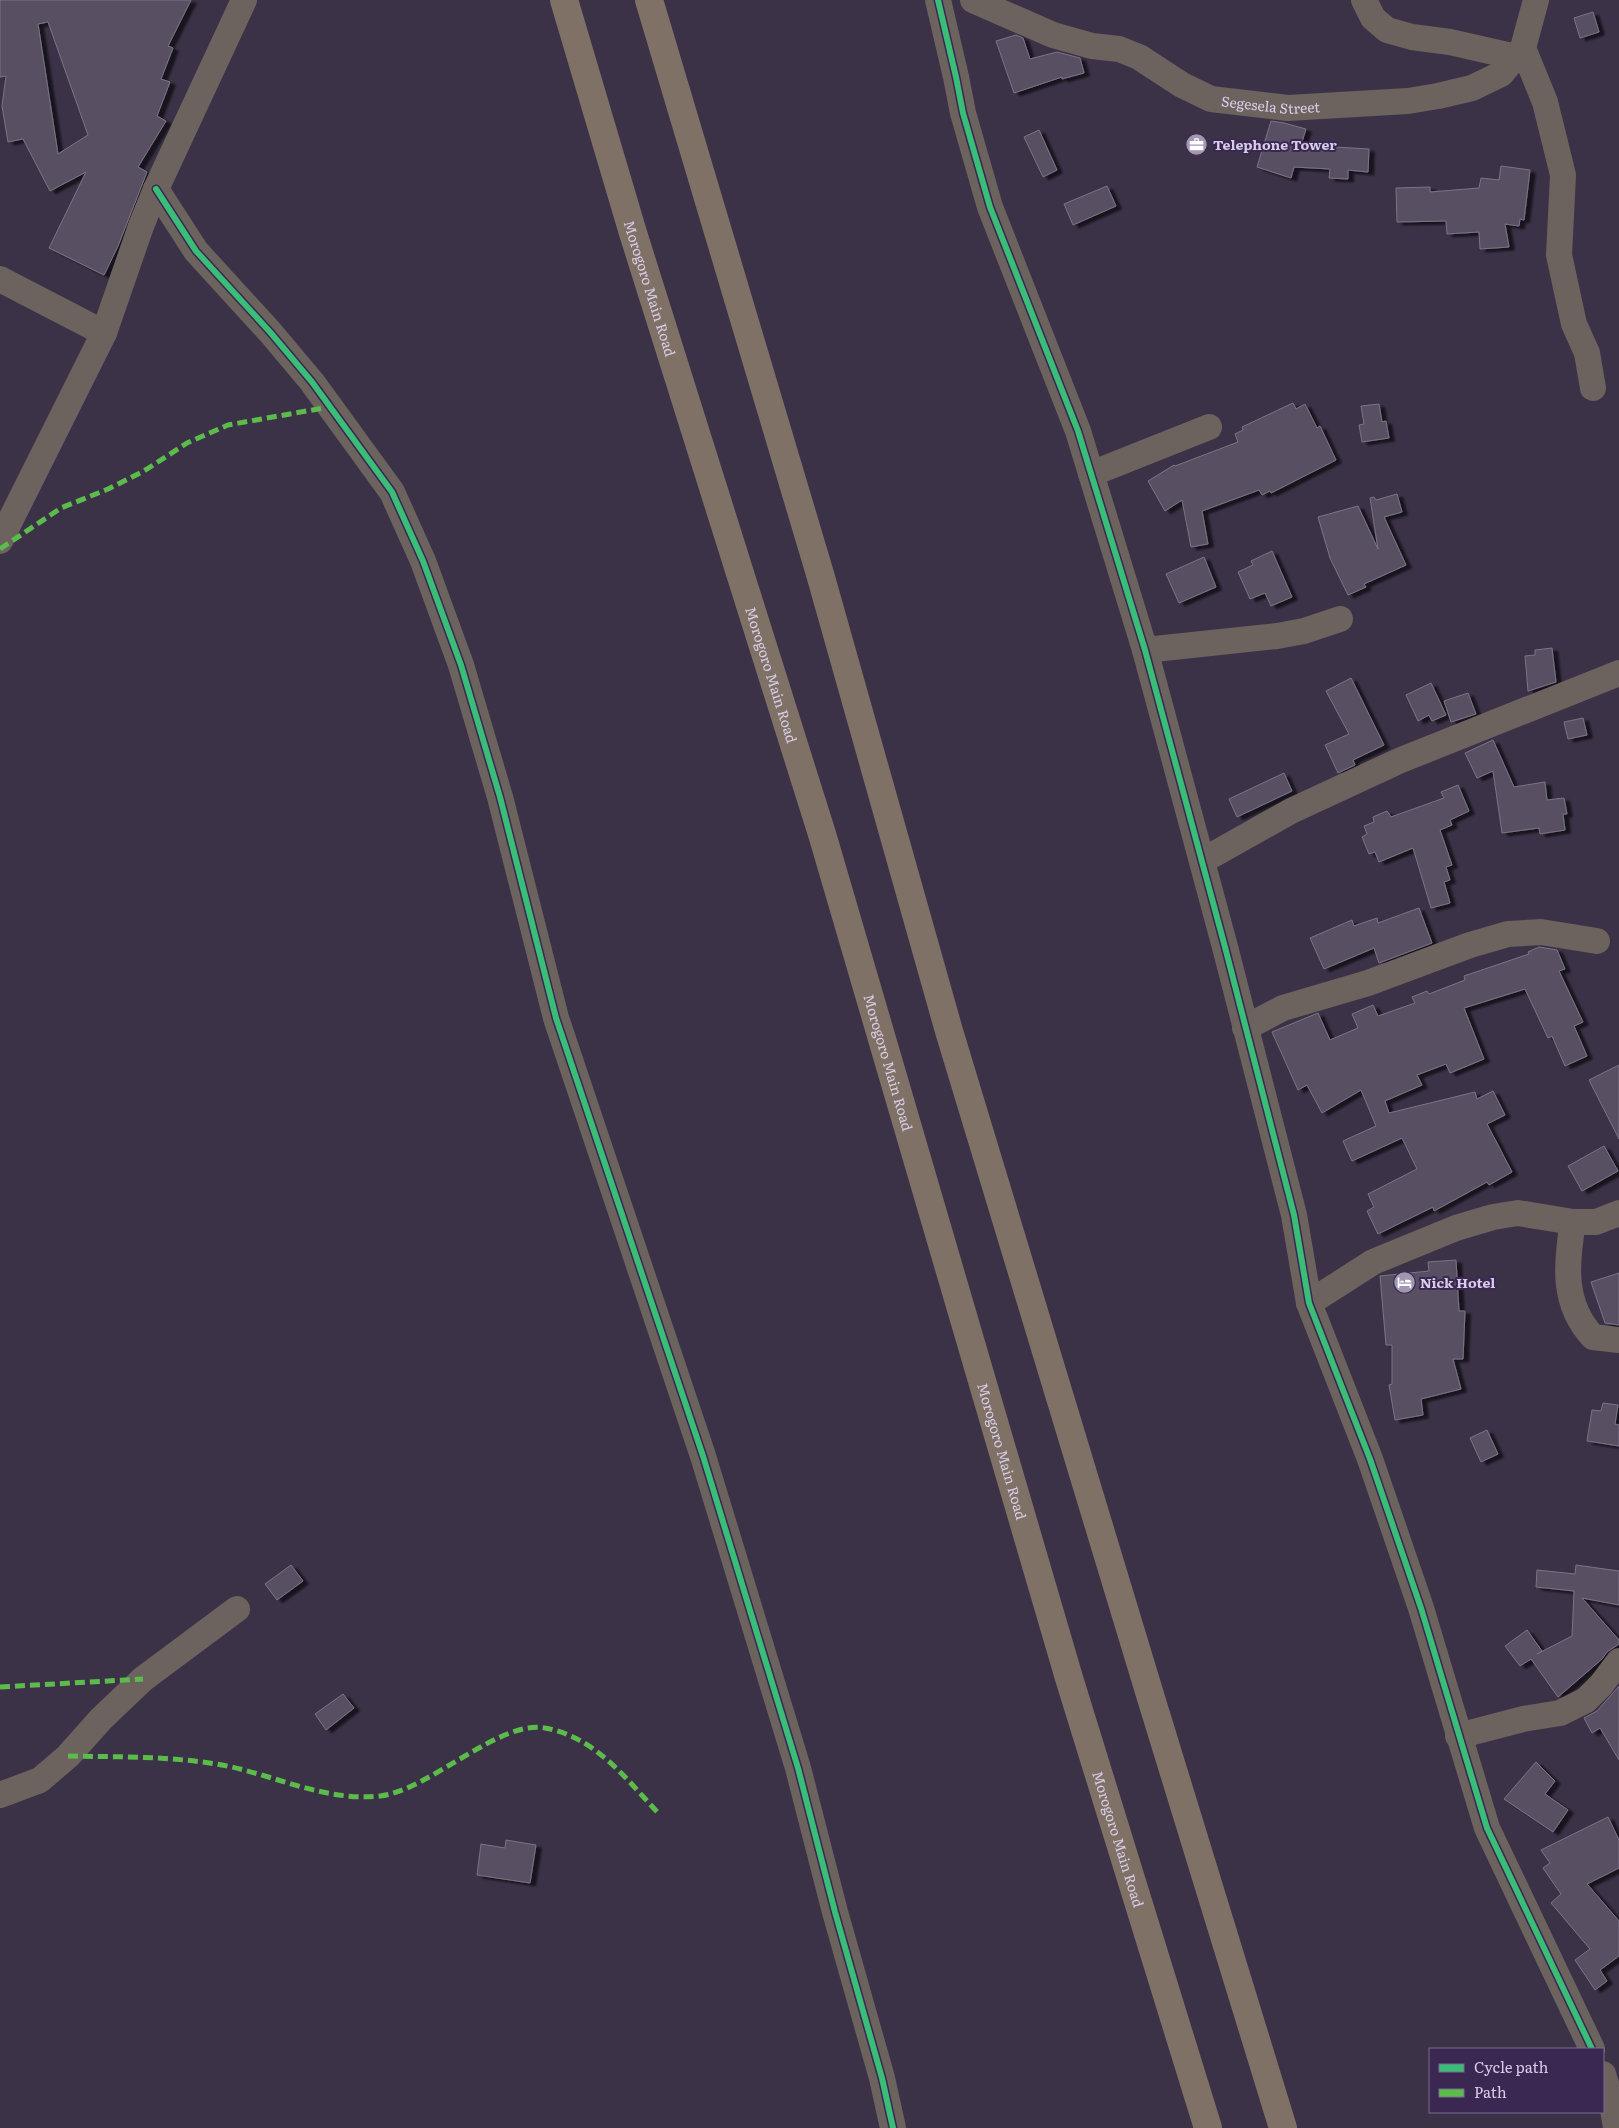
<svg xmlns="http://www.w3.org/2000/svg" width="1619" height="2128" viewBox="0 0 1619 2128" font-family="Literata,serif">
  <defs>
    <filter id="shadow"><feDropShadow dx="5.5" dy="3" stdDeviation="1" flood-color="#0009"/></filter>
  </defs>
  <rect width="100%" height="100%" fill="#3c3248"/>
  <g fill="#584f62" stroke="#7c7387" fill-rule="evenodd" filter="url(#shadow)">
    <path d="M0,0H191L168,46L173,48L161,79L170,82L157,116L166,121L138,167L147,172L118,246L104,275L49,248L86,172L50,191L23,139L8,142L2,106L6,76L0,77ZM48,22L88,135L58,154L38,24Z"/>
    <path d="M1593,12L1599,32L1580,38L1574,18Z"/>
    <path d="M1016,35L1023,38L1030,59L1057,52L1080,58L1084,73L1062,79V77L1014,93L996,41Z"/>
    <path d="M1271,121L1284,123L1306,129L1301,145L1369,149L1368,172L1348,170V179L1329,178L1330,169L1294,167L1291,178L1257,167Z"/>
    <path d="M1039,130L1057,170L1043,177L1024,137Z"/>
    <path d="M1501,166L1530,170L1524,220L1520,219L1519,226L1505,224L1509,247L1480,249L1479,232L1447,234L1446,221L1397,222L1396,188L1430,187V192L1479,188L1481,178L1499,180Z"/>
    <path d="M1107,186L1116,206L1073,225L1064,204Z"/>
    <path d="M1293,403L1296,409L1305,404L1317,428L1320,426L1336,460L1271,493L1270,491L1262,495L1259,490L1202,511L1208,544L1191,547L1182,500L1165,511L1148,481L1174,465L1175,466L1238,442L1235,434L1243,430L1242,427Z"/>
    <path d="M1379,404L1382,422L1386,421L1389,438L1362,442L1359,425L1364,424L1361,406Z"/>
    <path d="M1397,494L1402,512L1384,517L1406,565L1364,584L1366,587L1348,595L1330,558L1318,517L1358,506L1378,549L1370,498L1374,497L1376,500Z"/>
    <path d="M1272,551L1292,597L1271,606L1265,593L1250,599L1238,572L1253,565L1251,561Z"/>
    <path d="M1204,557L1216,587L1179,603L1166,574Z"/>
    <path d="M1552,648L1556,682L1528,691L1525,656L1535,655V650Z"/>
    <path d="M1351,678L1384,745L1353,760L1355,765L1338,773L1325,745L1349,734L1326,691Z"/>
    <path d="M1431,683L1446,715L1432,721L1429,715L1418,721L1406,695Z"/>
    <path d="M1468,693L1476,714L1451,722L1444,701Z"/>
    <path d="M1583,718L1587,735L1568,739L1564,722Z"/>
    <path d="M1493,740L1514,787L1545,782L1547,800L1564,798L1567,814H1563L1565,830L1540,834L1539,828L1502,833L1493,771L1477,778L1465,753Z"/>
    <path d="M1284,773L1292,791L1237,817L1229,799Z"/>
    <path d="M1458,785L1469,811L1450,820L1452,825L1440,830L1452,865L1446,867L1450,880L1444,882L1450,903L1431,908L1413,848L1379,862L1375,852L1369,854L1362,837L1367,834L1364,826L1374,822L1373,817L1387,811L1391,817L1444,798L1441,792Z"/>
    <path d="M1419,908L1432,943L1379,963L1374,948L1324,969L1310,938L1352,920L1354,926L1377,918L1378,923Z"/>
    <path d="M1539,947L1557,950L1565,969L1559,971L1583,1022L1574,1026L1587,1056L1565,1066L1552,1036L1548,1038L1525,989L1464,1008L1484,1059L1450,1073L1446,1064L1417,1075L1422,1085L1385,1101L1389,1113L1475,1092L1477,1099L1493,1091L1505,1115L1487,1124L1512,1172L1489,1185L1487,1182L1434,1211L1433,1207L1378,1234L1367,1211L1374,1207L1368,1194L1417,1169L1402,1138L1352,1161L1343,1141L1376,1126L1361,1090L1322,1113L1307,1085L1298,1090L1272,1032L1318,1013L1330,1040L1358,1028L1352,1014L1373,1005L1378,1016L1415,1003L1412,997L1427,991L1429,994L1465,980L1464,976L1529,954L1528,952Z"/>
    <path d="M1619,1065V1139L1589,1080Z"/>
    <path d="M1604,1146L1618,1171L1582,1191L1568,1166Z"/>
    <path d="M1456,1260L1459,1311H1465L1463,1359H1453L1461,1389L1421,1399L1423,1415L1395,1420L1389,1385L1392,1384V1345H1386L1380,1276L1429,1271L1428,1262Z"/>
    <path d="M1619,1273V1325L1605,1323L1591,1282Z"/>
    <path d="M1603,1403L1618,1405L1615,1424L1619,1425V1446L1587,1441L1592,1410L1601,1411Z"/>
    <path d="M1487,1430L1498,1454L1481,1462L1470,1438Z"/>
    <path d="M291,1565L303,1581L277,1600L265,1584Z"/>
    <path d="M1576,1565L1619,1571V1605L1582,1598L1619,1640V1644L1607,1652L1602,1659L1558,1697L1531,1659L1520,1666L1505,1646L1527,1630L1542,1651L1537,1654L1572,1636L1574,1591L1536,1587L1537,1570L1575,1574Z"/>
    <path d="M1619,1686V1760L1600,1728L1592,1733L1584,1718L1597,1711Z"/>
    <path d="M343,1694L354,1708L326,1730L315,1714Z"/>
    <path d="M1536,1762L1555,1781L1545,1794L1568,1810L1553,1832L1504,1799Z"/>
    <path d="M1608,1817L1619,1840V1868L1587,1884L1619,1921V1956L1600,1970L1607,1981L1595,1990L1575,1960L1590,1949L1551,1903L1561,1894L1543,1868L1550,1863L1541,1850Z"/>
    <path d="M506,1840L536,1845L530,1883L477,1875L481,1844L505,1848Z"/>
  </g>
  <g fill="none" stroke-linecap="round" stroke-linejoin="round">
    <g stroke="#6c625e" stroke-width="26">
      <path d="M938,0L956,77L963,113L990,207L1078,431L1145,650L1225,947L1294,1215L1309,1303L1370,1459L1421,1608L1487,1828L1592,2049"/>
      <path id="s1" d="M973,0L1053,35L1092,46L1119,49L1139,57L1182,85L1211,99L1288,108L1408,101L1438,96L1472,88L1501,74L1523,48L1536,0"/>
      <path d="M1364,0L1373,18L1387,30L1412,37L1450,42L1516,57"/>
      <path d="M1523,48L1545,102L1563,175L1559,255L1574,324L1587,353L1593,388"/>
      <path d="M156,189L196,251L270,332L312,382L392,492L423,561L461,665L500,797L556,1018L703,1456L798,1768L835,1912L882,2078L893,2128"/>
      <path d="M0,279L104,333"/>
      <path d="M1091,474L1209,427"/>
      <path d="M0,541L104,333L141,226L156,189L244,0"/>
      <path d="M1145,650L1277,636L1304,631L1340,619"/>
      <path d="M1202,861L1291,811L1401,760L1619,673"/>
      <path d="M1245,1028L1283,1008L1368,983L1470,945L1508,934L1541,932L1597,941"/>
      <path d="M1573,1222C1566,1264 1562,1304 1593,1337L1619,1340"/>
      <path d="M1309,1303L1373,1262L1456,1228L1493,1217L1518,1213L1573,1222H1596L1619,1213"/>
      <path d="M1458,1736L1523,1719L1560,1713L1586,1700L1601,1685L1619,1661"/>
      <path d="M0,1795L40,1780L68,1756L101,1719L143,1679L237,1609"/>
      <path d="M1603,2074L1612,2103L1616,2128"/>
    </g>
    <g stroke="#807167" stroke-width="28">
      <path id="s2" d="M564,0L633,233L822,834L1069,1678L1208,2128"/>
      <path d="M649,0L820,574L949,1031L1151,1698L1283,2128"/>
    </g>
    <g stroke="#5cbc4b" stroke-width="5" stroke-dasharray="10 5" stroke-linecap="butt">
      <path d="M0,549L61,508L108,489L144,471L187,443L228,425L329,407"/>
      <path d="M0,1687L143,1679"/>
      <path d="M68,1756C119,1757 171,1756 222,1765C275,1775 325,1802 380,1796C428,1791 500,1719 545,1728C596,1737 627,1780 660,1815"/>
    </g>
    <defs>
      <g id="cycleway">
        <path d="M938,0L956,77L963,113L990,207L1078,431L1145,650L1225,947L1294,1215L1309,1303L1370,1459L1421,1608L1487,1828L1592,2049"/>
        <path d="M156,189L196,251L270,332L312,382L392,492L423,561L461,665L500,797L556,1018L703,1456L798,1768L835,1912L882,2078L893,2128"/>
      </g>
    </defs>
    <use href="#cycleway" stroke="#3b2852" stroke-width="9"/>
    <use href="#cycleway" stroke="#3abd76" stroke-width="6"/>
  </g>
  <defs>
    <symbol id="office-disc" viewBox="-11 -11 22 22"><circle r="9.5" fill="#a197b0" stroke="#3b2852"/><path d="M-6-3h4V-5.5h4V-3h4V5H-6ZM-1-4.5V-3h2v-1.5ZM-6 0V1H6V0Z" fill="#fff"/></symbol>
    <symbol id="hotel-disc" viewBox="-11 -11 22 22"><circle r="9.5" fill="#a197b0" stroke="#3b2852"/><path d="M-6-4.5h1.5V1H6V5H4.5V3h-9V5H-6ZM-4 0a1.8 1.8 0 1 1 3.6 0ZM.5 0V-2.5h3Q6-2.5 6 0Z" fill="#fff"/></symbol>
  </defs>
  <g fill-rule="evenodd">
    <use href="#office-disc" x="1184" y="132" width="25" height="25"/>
    <use href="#hotel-disc" x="1392" y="1270" width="25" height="25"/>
  </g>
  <g text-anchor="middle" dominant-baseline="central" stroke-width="4" stroke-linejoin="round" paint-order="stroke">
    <g font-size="14" fill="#d8cde8" stroke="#3b2852">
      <text stroke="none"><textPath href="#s1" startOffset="320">Segesela Street</textPath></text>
      <text stroke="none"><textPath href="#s2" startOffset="301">Morogoro Main Road</textPath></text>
      <text stroke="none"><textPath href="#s2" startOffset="706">Morogoro Main Road</textPath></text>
      <text stroke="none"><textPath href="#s2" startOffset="1111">Morogoro Main Road</textPath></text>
      <text stroke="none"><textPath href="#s2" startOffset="1516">Morogoro Main Road</textPath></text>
      <text stroke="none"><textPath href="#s2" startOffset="1921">Morogoro Main Road</textPath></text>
    </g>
    <g font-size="14" font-weight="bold" fill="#d8cde8" stroke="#3b2852" text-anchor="start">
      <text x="1213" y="144">Telephone Tower</text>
      <text x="1420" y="1282">Nick Hotel</text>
    </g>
  </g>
  <rect x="1429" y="2048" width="175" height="65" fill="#3b2852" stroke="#7a6a8e"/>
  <rect x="1439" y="2064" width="25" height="8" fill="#3abd76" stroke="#7a6a8e"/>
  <text x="1474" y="2073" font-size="15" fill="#d8cde8">Cycle path</text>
  <rect x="1439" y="2089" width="25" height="8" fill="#5cbc4b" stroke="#7a6a8e"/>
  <text x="1474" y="2098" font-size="15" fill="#d8cde8">Path</text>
</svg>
